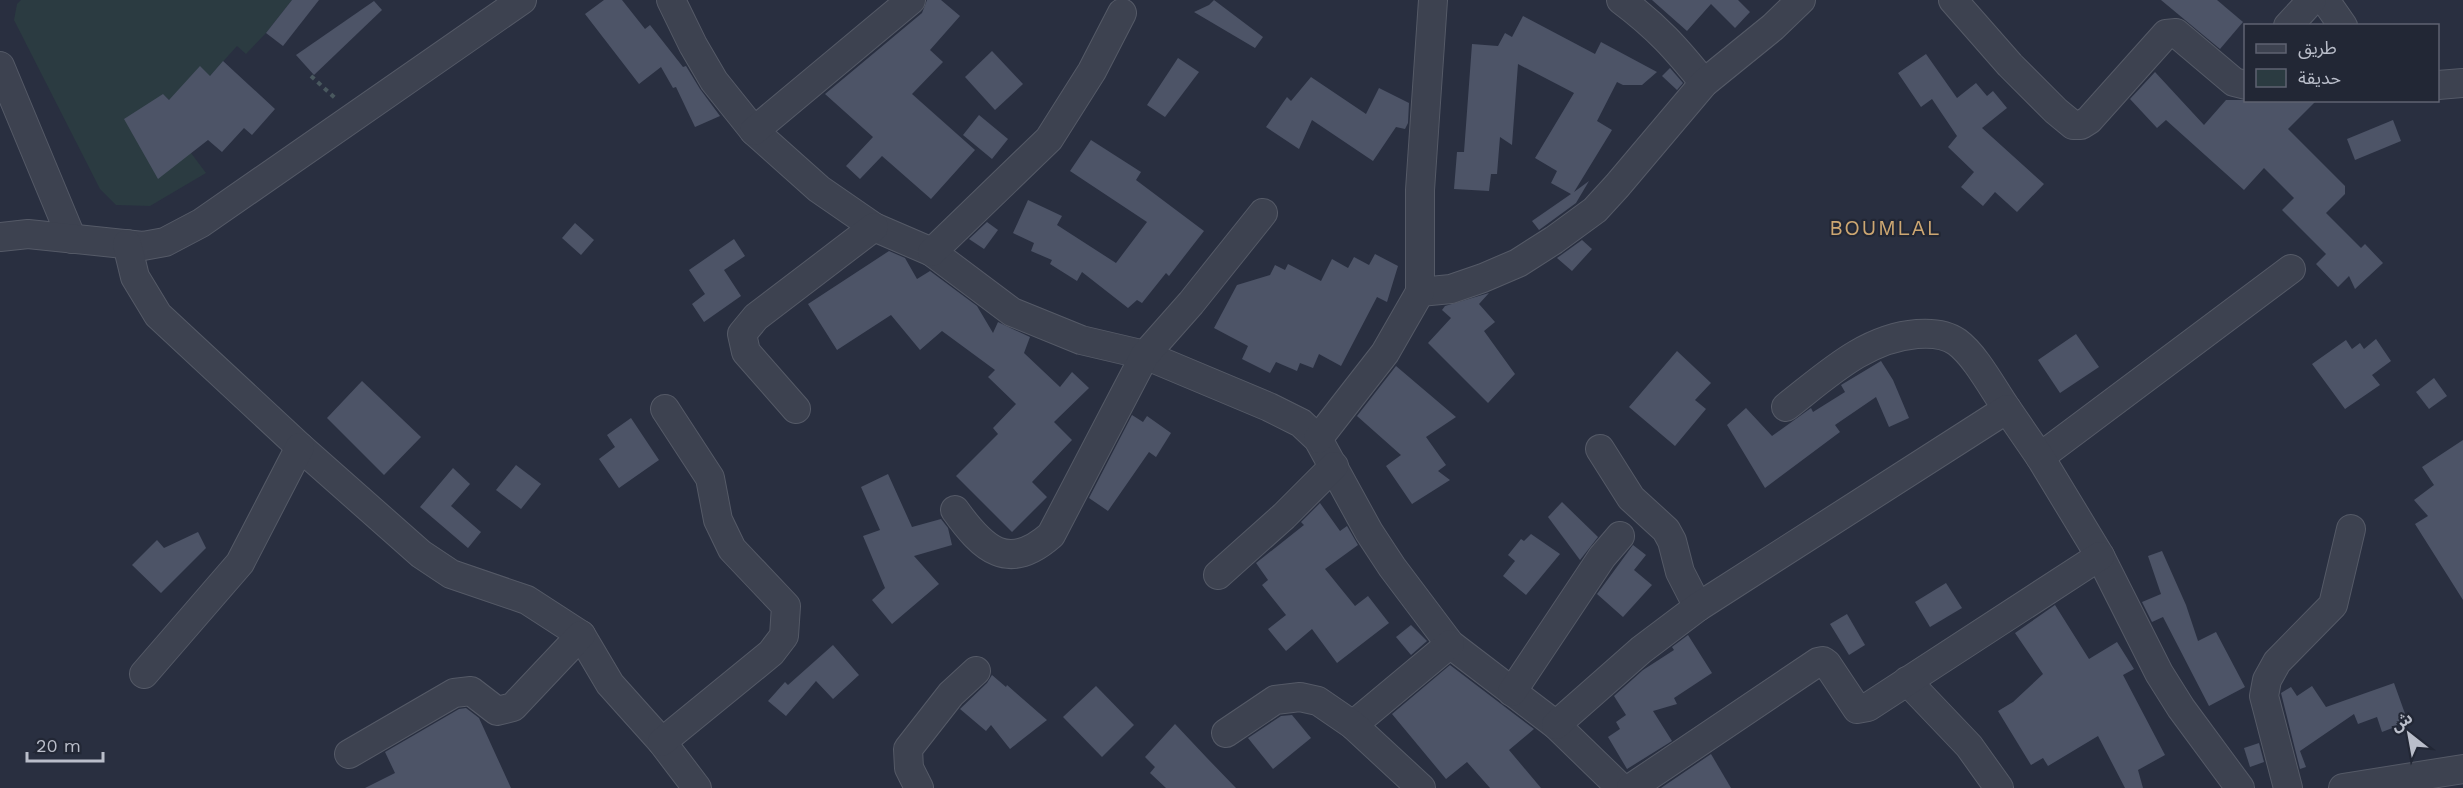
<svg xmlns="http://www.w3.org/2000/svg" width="2463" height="788" viewBox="0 0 2463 788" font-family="'Work Sans','Noto Sans Arabic',sans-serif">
  <rect width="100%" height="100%" fill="#292f40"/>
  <path fill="#2b3b41" d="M21,0H292L266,33L246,54L237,46L210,76L169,100L165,96L191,153L206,173L150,206L116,205L100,189L14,20L17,4Z"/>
  <g fill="#4d5467">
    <path d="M292,0H319L283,46L266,33Z"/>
    <path d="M604,0H622L645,29L650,25L683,67L686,66L700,89L720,116L695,127L676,87L673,88L661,67L639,84L585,14Z"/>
    <path d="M927,0H941L960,16L930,50L943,62L912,94L975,150L931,199L882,156L860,179L846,166L873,137L825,94L922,13Z"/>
    <path d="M1214,0L1263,37L1255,48L1194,12L1209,5Z"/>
    <path d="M1652,0H1738L1750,12L1735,28L1711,4L1687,31Z"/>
    <path d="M2161,0H2217L2243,22L2220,49Z"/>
    <path d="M374,1L382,10L314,75L296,55Z"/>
    <path d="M1523,16L1595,54L1601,42L1657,72L1642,85H1623L1617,82L1597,121L1612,130L1574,192L1589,181L1576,203L1539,230L1532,221L1571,194L1551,183L1557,171L1535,158L1574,93L1518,64L1512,145L1500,137L1497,174H1491L1489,191L1454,189L1457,152H1464L1472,44L1498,46L1505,33L1512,37Z"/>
    <path d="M992,51L1023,84L995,110L965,77Z"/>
    <path d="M1926,54L1957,98L1976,83L1987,96L1993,91L2007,108L1982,128L2044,184L2017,212L1995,192L1983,206L1961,187L1974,172L1948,147L1957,136L1932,99L1921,107L1898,73Z"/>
    <path d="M1178,58L1199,72L1165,117L1147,105Z"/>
    <path d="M223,61L275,109L252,135L244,128L222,152L208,140L158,179L124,119L163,94L169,100L200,66L210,76Z"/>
    <path d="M1670,68L1683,83L1677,90L1662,76Z"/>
    <path d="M2155,72L2204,125L2226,100H2317L2288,129L2345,186V194L2326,213L2361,248L2365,244L2383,263L2355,289L2349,276L2338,287L2316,264L2326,254L2282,210L2294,198L2264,168L2244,190L2166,120L2157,128L2130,99Z"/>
    <path d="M1311,77L1366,114L1379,88L1409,103L1408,123L1405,129L1396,127L1373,161L1312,120L1299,149L1266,127L1287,97L1291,101Z"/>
    <path d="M979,115L1008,139L992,159L963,135Z"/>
    <path d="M2393,120L2401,141L2355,160L2347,139Z"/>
    <path d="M1091,140L1141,172L1136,180L1204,231L1169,276L1166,273L1142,303L1137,300L1128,308L1082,272L1077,281L1050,264L1052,260L1031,251L1034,243L1013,233L1028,200L1062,216L1057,225L1116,263L1147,222L1070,171Z"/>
    <path d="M987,222L998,230L984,249L969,239Z"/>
    <path d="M575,223L594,240L581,255L562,238Z"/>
    <path d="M734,239L745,256L724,270L741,296L704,322L692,304L705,294L689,270Z"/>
    <path d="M1582,240L1592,249L1572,271L1557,258Z"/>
    <path d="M889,251L905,258L917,279L930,271L977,306L993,333L998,322L1030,337L1024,353L1060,387L1072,372L1089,388L1054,422L1072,440L1032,482L1047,497L1012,532L956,476L998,434L993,428L1016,404L988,377L995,370L942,331L920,350L891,315L837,350L808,304Z"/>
    <path d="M1375,254L1398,266L1394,279L1387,302L1377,297L1341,366L1319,354L1313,368L1300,363L1297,371L1276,362L1270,373L1242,359L1248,346L1214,328L1237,285L1270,275L1275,265L1285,270L1288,264L1321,281L1332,259L1348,268L1354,257L1369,265Z"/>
    <path d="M1489,293L1479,304L1495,322L1484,331L1515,374L1488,403L1428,343L1451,318L1442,310L1445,306Z"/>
    <path d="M2076,334L2099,367L2060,393L2038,360Z"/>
    <path d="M2376,339L2391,361L2372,375L2380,385L2345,409L2312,364L2346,340L2352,349L2360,343L2364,349Z"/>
    <path d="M1677,351L1711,383L1695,400L1706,409L1675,446L1629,407Z"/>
    <path d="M1881,361L1893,380L1909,418L1889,427L1876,397L1835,425L1840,432L1765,488L1727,425L1746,408L1772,436L1811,408L1813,412L1845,392L1841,385Z"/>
    <path d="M1396,366L1456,417L1426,437L1446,465L1438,471L1450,480L1412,504L1386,466L1401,455L1357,416Z"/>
    <path d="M2434,378L2447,396L2429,409L2416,392Z"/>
    <path d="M362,381L421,437L384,475L327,418Z"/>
    <path d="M1132,415L1143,422L1147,416L1171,433L1156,457L1149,452L1108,511L1089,498Z"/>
    <path d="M631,418L659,460L619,488L599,459L615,447L607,435Z"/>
    <path d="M2463,440V600L2415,524L2428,516L2414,500L2434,485L2422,467Z"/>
    <path d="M516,465L541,484L521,509L496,490Z"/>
    <path d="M453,468L470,484L451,506L481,532L468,548L420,507Z"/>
    <path d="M888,474L912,527L941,519L948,528L952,545L914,556L939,584L892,624L872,600L885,588L863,536L880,530L861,487Z"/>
    <path d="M1562,502L1598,537L1580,560L1548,517Z"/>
    <path d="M1320,503L1340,531L1347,526L1358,545L1325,569L1355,606L1368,596L1389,623L1337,663L1312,629L1286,651L1268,629L1286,615L1262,585L1268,580L1256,563L1304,525L1301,522Z"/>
    <path d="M198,532L206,548L161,593L132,565L157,540L164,548Z"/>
    <path d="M1531,534L1560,554L1526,595L1503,576L1515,561L1508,555L1521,539L1524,541Z"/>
    <path d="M1633,545L1646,555L1634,570L1652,585L1623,617L1597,594Z"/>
    <path d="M2162,551L2186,605L2198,641L2216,632L2245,687L2209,706L2163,617L2152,622L2142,602L2161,594L2148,556Z"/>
    <path d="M1946,583L1962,608L1930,627L1915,602Z"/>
    <path d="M2055,605L2089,659L2117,642L2134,669L2123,675L2165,755L2138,770L2143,788H2125L2098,736L2048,766L2043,758L2031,765L1998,711L2013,702L2043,674L2015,633Z"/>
    <path d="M1847,614L1865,645L1849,655L1830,624Z"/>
    <path d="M1411,625L1427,641L1411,655L1396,637Z"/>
    <path d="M1688,635L1712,673L1674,698L1677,704L1653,711L1672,741L1627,769L1608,737L1620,729L1616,722L1626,715L1614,696L1643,670L1674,650L1672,647Z"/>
    <path d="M833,645L859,675L833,699L816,681L786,716L768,701L785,682L788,685Z"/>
    <path d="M1450,665L1534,729L1509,750L1541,788H1490L1467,762L1446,779L1392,714Z"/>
    <path d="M992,675L1006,687L1007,685L1047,720L1010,749L991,725L986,731L960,709L987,683Z"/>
    <path d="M2394,683L2408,722L2382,732L2377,717L2358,724L2354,714L2300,751L2306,767L2300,769L2281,693L2291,687L2297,696L2312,686L2326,707Z"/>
    <path d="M1096,686L1134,725L1102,757L1063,717Z"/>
    <path d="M466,708L479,718L511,788H365L395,773L385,752L459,709Z"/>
    <path d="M1292,715L1311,738L1273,769L1248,738L1281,716Z"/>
    <path d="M1175,724L1207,758L1236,788H1166L1150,773L1155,767L1145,757Z"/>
    <path d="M2259,743L2264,762L2250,767L2244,748Z"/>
    <path d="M1711,754L1731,788H1661Z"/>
  </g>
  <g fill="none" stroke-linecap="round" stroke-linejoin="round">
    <defs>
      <g id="minor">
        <path d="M671,0L693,45L714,81L754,131L819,189L874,227L932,252L1012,312L1081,340L1145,355L1269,407L1301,423L1318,439L1369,532L1392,567L1450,644L1556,725L1621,788"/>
        <path d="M1621,0C1657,27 1676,48 1704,83"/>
        <path d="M1953,0L2010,65L2056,111L2073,125H2081L2089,120L2166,34L2176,33L2234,82L2246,85"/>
        <path d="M2325,0L2343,26"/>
        <path d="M2288,26L2312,0"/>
        <path d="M0,66L72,239"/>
        <path d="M2438,85L2463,83"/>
        <path d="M754,131L911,0"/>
        <path d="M0,237L28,234L143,246L165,242L201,223L522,0"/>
        <path d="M127,244L135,277L158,315L300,447L421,554L451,574L527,600L581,635L610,684L662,742L697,788"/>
        <path d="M932,252L1049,139L1092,71L1122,13"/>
        <path d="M1420,292L1451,289L1483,278L1518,263L1554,240L1595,210L1617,186L1704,83L1773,27L1801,0"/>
        <path d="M1786,407C1826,376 1865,338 1917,334C1930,333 1946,334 1957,342C1976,356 1993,389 2007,409"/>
        <path d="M796,409L746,352L742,334L756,317L874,227"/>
        <path d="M1318,439L1385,353L1420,292V190L1433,0"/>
        <path d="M1600,449L1631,498L1666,530L1672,541L1680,572L1698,607"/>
        <path d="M2040,457L2291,269"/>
        <path d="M955,510C983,549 1008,573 1051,535L1145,355L1191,303L1263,213"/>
        <path d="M1218,575L1284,516L1334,466"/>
        <path d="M144,674L240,563L300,447"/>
        <path d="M1907,681L1969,746L1999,788"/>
        <path d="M1512,692L1602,557L1620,536"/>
        <path d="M1353,725L1450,644"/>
        <path d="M1556,725L1641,650L1698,607L2007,409L2040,457L2100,556L2159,673L2181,708L2240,788"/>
        <path d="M1226,733L1275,700L1300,697L1318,701L1353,725L1421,788"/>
        <path d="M662,742L771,653L784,636L786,606L732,549L718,520L710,478L665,409"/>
        <path d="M349,754L454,693L471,691L497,711L513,707L581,635"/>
        <path d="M919,788L909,768L908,749L951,694L976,671"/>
        <path d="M1631,788L1818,662L1823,661L1827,664L1857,709L1868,707L2100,556"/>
        <path d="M2288,788L2264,696L2267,680L2277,662L2333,605L2351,529"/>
        <path d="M2343,788L2463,769"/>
      </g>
    </defs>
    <use href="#minor" stroke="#555a67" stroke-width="30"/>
    <path stroke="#49585e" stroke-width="4" stroke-dasharray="4.5 4.5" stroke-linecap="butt" d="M311,76L335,98"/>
    <use href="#minor" stroke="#3d4250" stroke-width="28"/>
  </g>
  <g text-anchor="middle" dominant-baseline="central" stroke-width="4.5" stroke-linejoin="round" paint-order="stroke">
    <g font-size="21" letter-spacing="1.5" fill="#cda772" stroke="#222735">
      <text x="1885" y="227">BOUMLAL</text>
    </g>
  </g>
  <rect x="2244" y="24" width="195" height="78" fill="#222735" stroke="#5f6371" stroke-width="1.5"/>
  <rect x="2256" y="44" width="30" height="9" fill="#3d4250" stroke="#5f6371" stroke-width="1.5"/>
  <text x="2298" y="54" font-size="18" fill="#babeca">طريق</text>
  <rect x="2256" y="69" width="30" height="18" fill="#2b3b41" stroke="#5f6371" stroke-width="1.5"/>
  <text x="2298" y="84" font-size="18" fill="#babeca">حديقة</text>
  <g transform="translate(2409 734) rotate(329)" stroke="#222735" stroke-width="4.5" paint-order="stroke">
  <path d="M0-4.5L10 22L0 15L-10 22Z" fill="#babeca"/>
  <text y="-9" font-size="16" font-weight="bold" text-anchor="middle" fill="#babeca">ش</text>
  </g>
  <path d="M27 752v9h76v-9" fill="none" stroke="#babeca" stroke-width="3"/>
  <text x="36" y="752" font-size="18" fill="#babeca" stroke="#222735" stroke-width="4.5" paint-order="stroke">20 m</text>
</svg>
